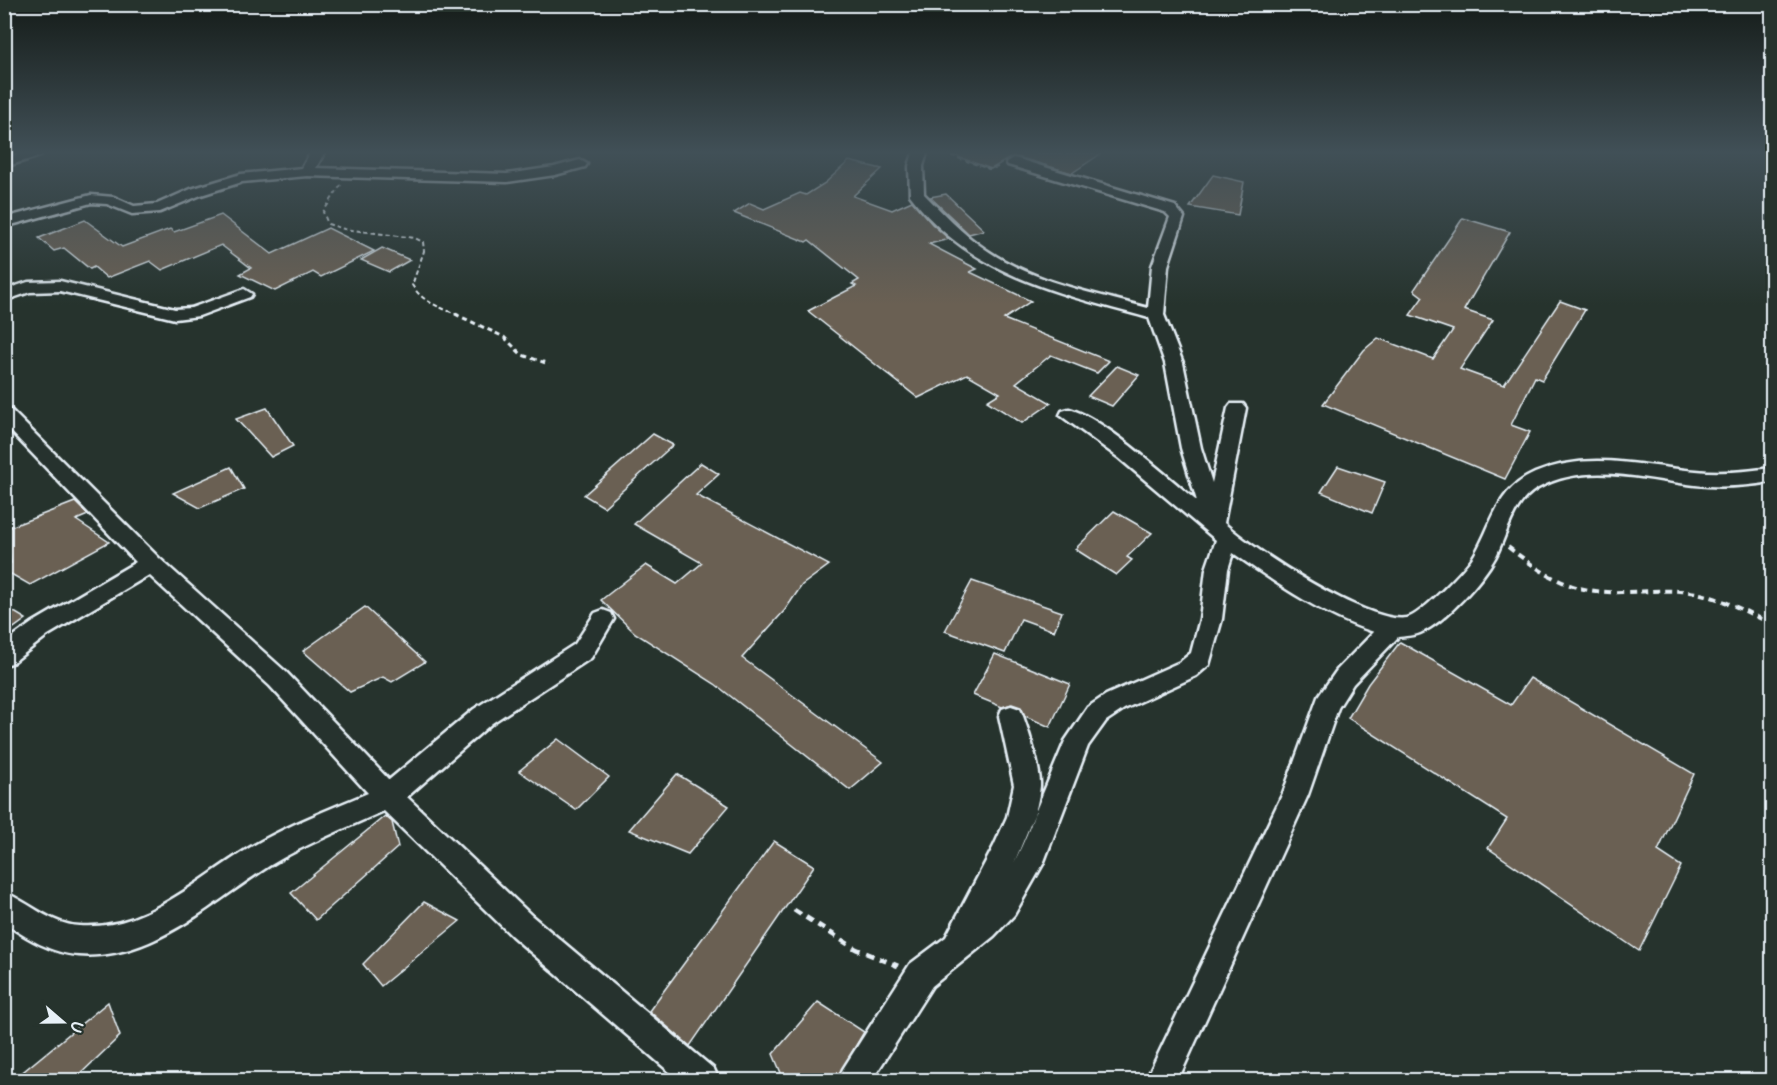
<svg xmlns="http://www.w3.org/2000/svg" width="1777" height="1085" viewBox="0 0 1777 1085" font-family="Pangolin,sans-serif">
  <rect width="100%" height="100%" fill="#26332d"/>
  <filter id="ink" filterUnits="userSpaceOnUse"><feTurbulence type="fractalNoise" baseFrequency=".0167" numOctaves="2"/><feDisplacementMap in="SourceGraphic" scale="12" xChannelSelector="R" yChannelSelector="G"/><feConvolveMatrix kernelMatrix="1 2 1 2 8 2 1 2 1" color-interpolation-filters="sRGB"/></filter>
  <g filter="url(#ink)">
    <g fill="#6a6152" stroke="#e8f1f8" stroke-width="1.5">
      <path d="M953,153H1102L1072,173L1013,156L991,169L953,155Z"/>
      <path d="M849,161L882,169L853,196L892,210L912,201L932,224L949,239L929,244L977,269L970,272L1031,301L1004,319L1109,361L1097,373L1051,355L1016,383L1051,403L1022,423L987,401L1000,393L967,374L918,398L808,311L856,286L852,284L859,280L809,240L806,242L734,213L750,203L764,209L800,193L806,195L825,183Z"/>
      <path d="M1213,175L1244,182L1238,215L1190,207Z"/>
      <path d="M946,194L984,230L969,234L930,197Z"/>
      <path d="M221,215L272,254L328,228L374,251L321,277L313,272L275,291L240,274L251,268L221,245L162,270L150,261L107,278L94,267L90,269L64,248L54,251L39,238L85,220L122,247L170,229L174,232Z"/>
      <path d="M1463,218L1510,232L1464,310L1493,320L1460,369L1504,385L1560,301L1585,310L1542,380L1535,377L1511,425L1530,432L1505,479L1323,404L1364,350L1378,338L1433,359L1453,330L1410,315L1423,297L1414,290Z"/>
      <path d="M382,248L410,260L389,272L361,260Z"/>
      <path d="M1117,366L1139,375L1112,406L1088,396Z"/>
      <path d="M267,408L293,446L271,457L236,419Z"/>
      <path d="M653,434L673,445L604,507L584,495Z"/>
      <path d="M701,463L719,474L696,495L829,565L802,585L785,610L742,658L883,762L850,790L715,684L635,633L601,600L646,565L677,584L702,563L634,524Z"/>
      <path d="M1338,466L1385,482L1372,513L1321,492Z"/>
      <path d="M231,467L244,489L200,508L173,493Z"/>
      <path d="M75,502L88,515L76,520L109,542L30,585L4,570V567L11,563L5,529Z"/>
      <path d="M1114,511L1152,533L1127,557L1132,560L1116,575L1075,549Z"/>
      <path d="M972,581L1062,612L1054,631L1021,619L1005,653L945,631Z"/>
      <path d="M4,606L26,619L4,635Z"/>
      <path d="M365,607L425,662L392,682L383,677L350,692L303,651Z"/>
      <path d="M1400,642L1511,705L1530,678L1694,774L1658,851L1681,866L1639,951L1488,848L1507,819L1348,718L1368,684Z"/>
      <path d="M995,654L1070,684L1050,727L1025,716L1021,707L1012,704L1002,707L973,695Z"/>
      <path d="M558,739L609,777L576,810L519,771Z"/>
      <path d="M677,774L729,806L688,854L629,830Z"/>
      <path d="M385,816L392,822L398,847L316,920L291,893Z"/>
      <path d="M774,841L814,866L690,1046L649,1011Z"/>
      <path d="M424,902L460,921L381,986L363,964Z"/>
      <path d="M108,1002L120,1036L74,1080H13Z"/>
      <path d="M818,1002L864,1032L836,1080H784L773,1054Z"/>
    </g>
    <g fill="none" stroke-linecap="round" stroke-linejoin="round">
      <defs>
        <g id="street">
          <path d="M22,153H42L40,156L4,167V159Z"/>
          <path d="M310,153H324L316,168L507,174L554,167L580,160L587,164L585,167L555,175L507,182L307,176L242,182L201,195L160,212L132,214L107,204L91,203L4,227V218L91,195L114,197L134,206L157,204L191,189L241,174L302,168Z"/>
          <path d="M913,153H927L923,166L924,194C943,213 962,234 985,249C1032,282 1094,293 1148,308L1152,266L1170,217L1165,212L1008,165L1006,162L1013,158L1018,159L1175,206L1184,217L1168,266L1164,315L1183,363L1201,448L1212,483L1228,408L1231,404H1243L1246,408L1224,523C1253,550 1369,625 1407,618C1420,616 1468,567 1475,554C1494,521 1496,490 1535,473C1588,450 1642,466 1696,471C1722,474 1747,471 1772,468V482C1747,486 1721,488 1695,485C1643,479 1587,461 1538,488C1513,502 1508,532 1496,556C1483,580 1446,622 1420,633C1413,636 1405,636 1398,637L1353,684L1338,708L1308,795L1178,1080H1146L1283,793L1318,697L1337,670L1374,632C1323,616 1276,583 1233,553L1228,569L1222,619L1209,665L1196,676L1124,709L1106,721L1088,746L1043,864L1014,915L994,936L932,986L872,1080H838L843,1069L910,964L946,937L994,846L1007,817L1014,785L999,716L1002,709L1011,706L1020,709C1027,724 1041,770 1040,786C1038,813 1025,839 1014,863L1065,741L1088,707L1106,695L1180,662L1191,653L1200,619L1206,569L1216,540L1119,458L1060,415L1062,411L1069,409C1104,418 1167,477 1197,501L1181,448L1165,363L1149,318C1059,293 969,275 910,195L909,166Z"/>
          <path d="M60,281L175,309L191,308L244,289L252,294L250,297L199,316L175,319L60,291L30,292L4,301V290L28,282Z"/>
          <path d="M4,407L10,409L159,558L286,672L389,780L474,709L575,644L595,613L603,610L611,613L614,619L591,658L492,723L407,797L532,916L714,1069L719,1080H679L512,936L384,811C346,828 305,844 269,866C212,902 152,961 79,955C52,954 26,937 4,923V892C30,903 50,924 79,926C146,931 197,879 251,847C288,825 328,810 368,793L270,686L149,575L48,635L12,663L4,665V643L32,623L136,562L4,424Z"/>
        </g>
      </defs>
      <use href="#street" stroke="#e8f1f8" stroke-width="5"/>
      <g stroke="#e8f1f8" stroke-width="2" stroke-dasharray="4.5 3" stroke-linecap="butt">
        <path d="M944,153L989,169L998,167"/>
        <path d="M341,185L323,212L328,224L344,229L415,238L423,242L424,251L412,285C422,302 441,308 459,315"/>
      </g>
      <path stroke="#e8f1f8" stroke-width="3" stroke-dasharray="5 4" stroke-linecap="butt" d="M455,314L504,337L522,355L549,364"/>
      <path stroke="#e8f1f8" stroke-width="4" stroke-dasharray="7 5" stroke-linecap="butt" d="M1508,547C1546,576 1572,594 1621,592C1644,592 1667,589 1690,592C1719,596 1746,612 1772,624"/>
      <path stroke="#e8f1f8" stroke-width="5" stroke-dasharray="8 6" stroke-linecap="butt" d="M794,910L856,949L898,966"/>
      <use href="#street" fill="#26332d" fill-rule="evenodd"/>
    </g>
  </g>
  <linearGradient id="sky" x2="0" y2="1"><stop stop-color="#151c19"/><stop offset="0.5" stop-color="#415057"/><stop offset="1" stop-color="#415057" stop-opacity="0"/></linearGradient>
  <rect width="1777" height="305" fill="url(#sky)"/>
  <rect width="1777" height="1085" fill="none" stroke="#26332d" stroke-width="24"/>
  <rect x="12" y="12" width="1753" height="1061" fill="none" stroke="#e8f1f8" stroke-width="2" filter="url(#ink)"/>
  <g transform="translate(63 1022) rotate(110)" stroke="#26332d" stroke-width="4.5" paint-order="stroke">
  <path d="M0-4.5L10 22L0 15L-10 22Z" fill="#e8f1f8"/>
  <text y="-9" font-size="16" font-weight="bold" text-anchor="middle" fill="#e8f1f8">U</text>
  </g>
</svg>
